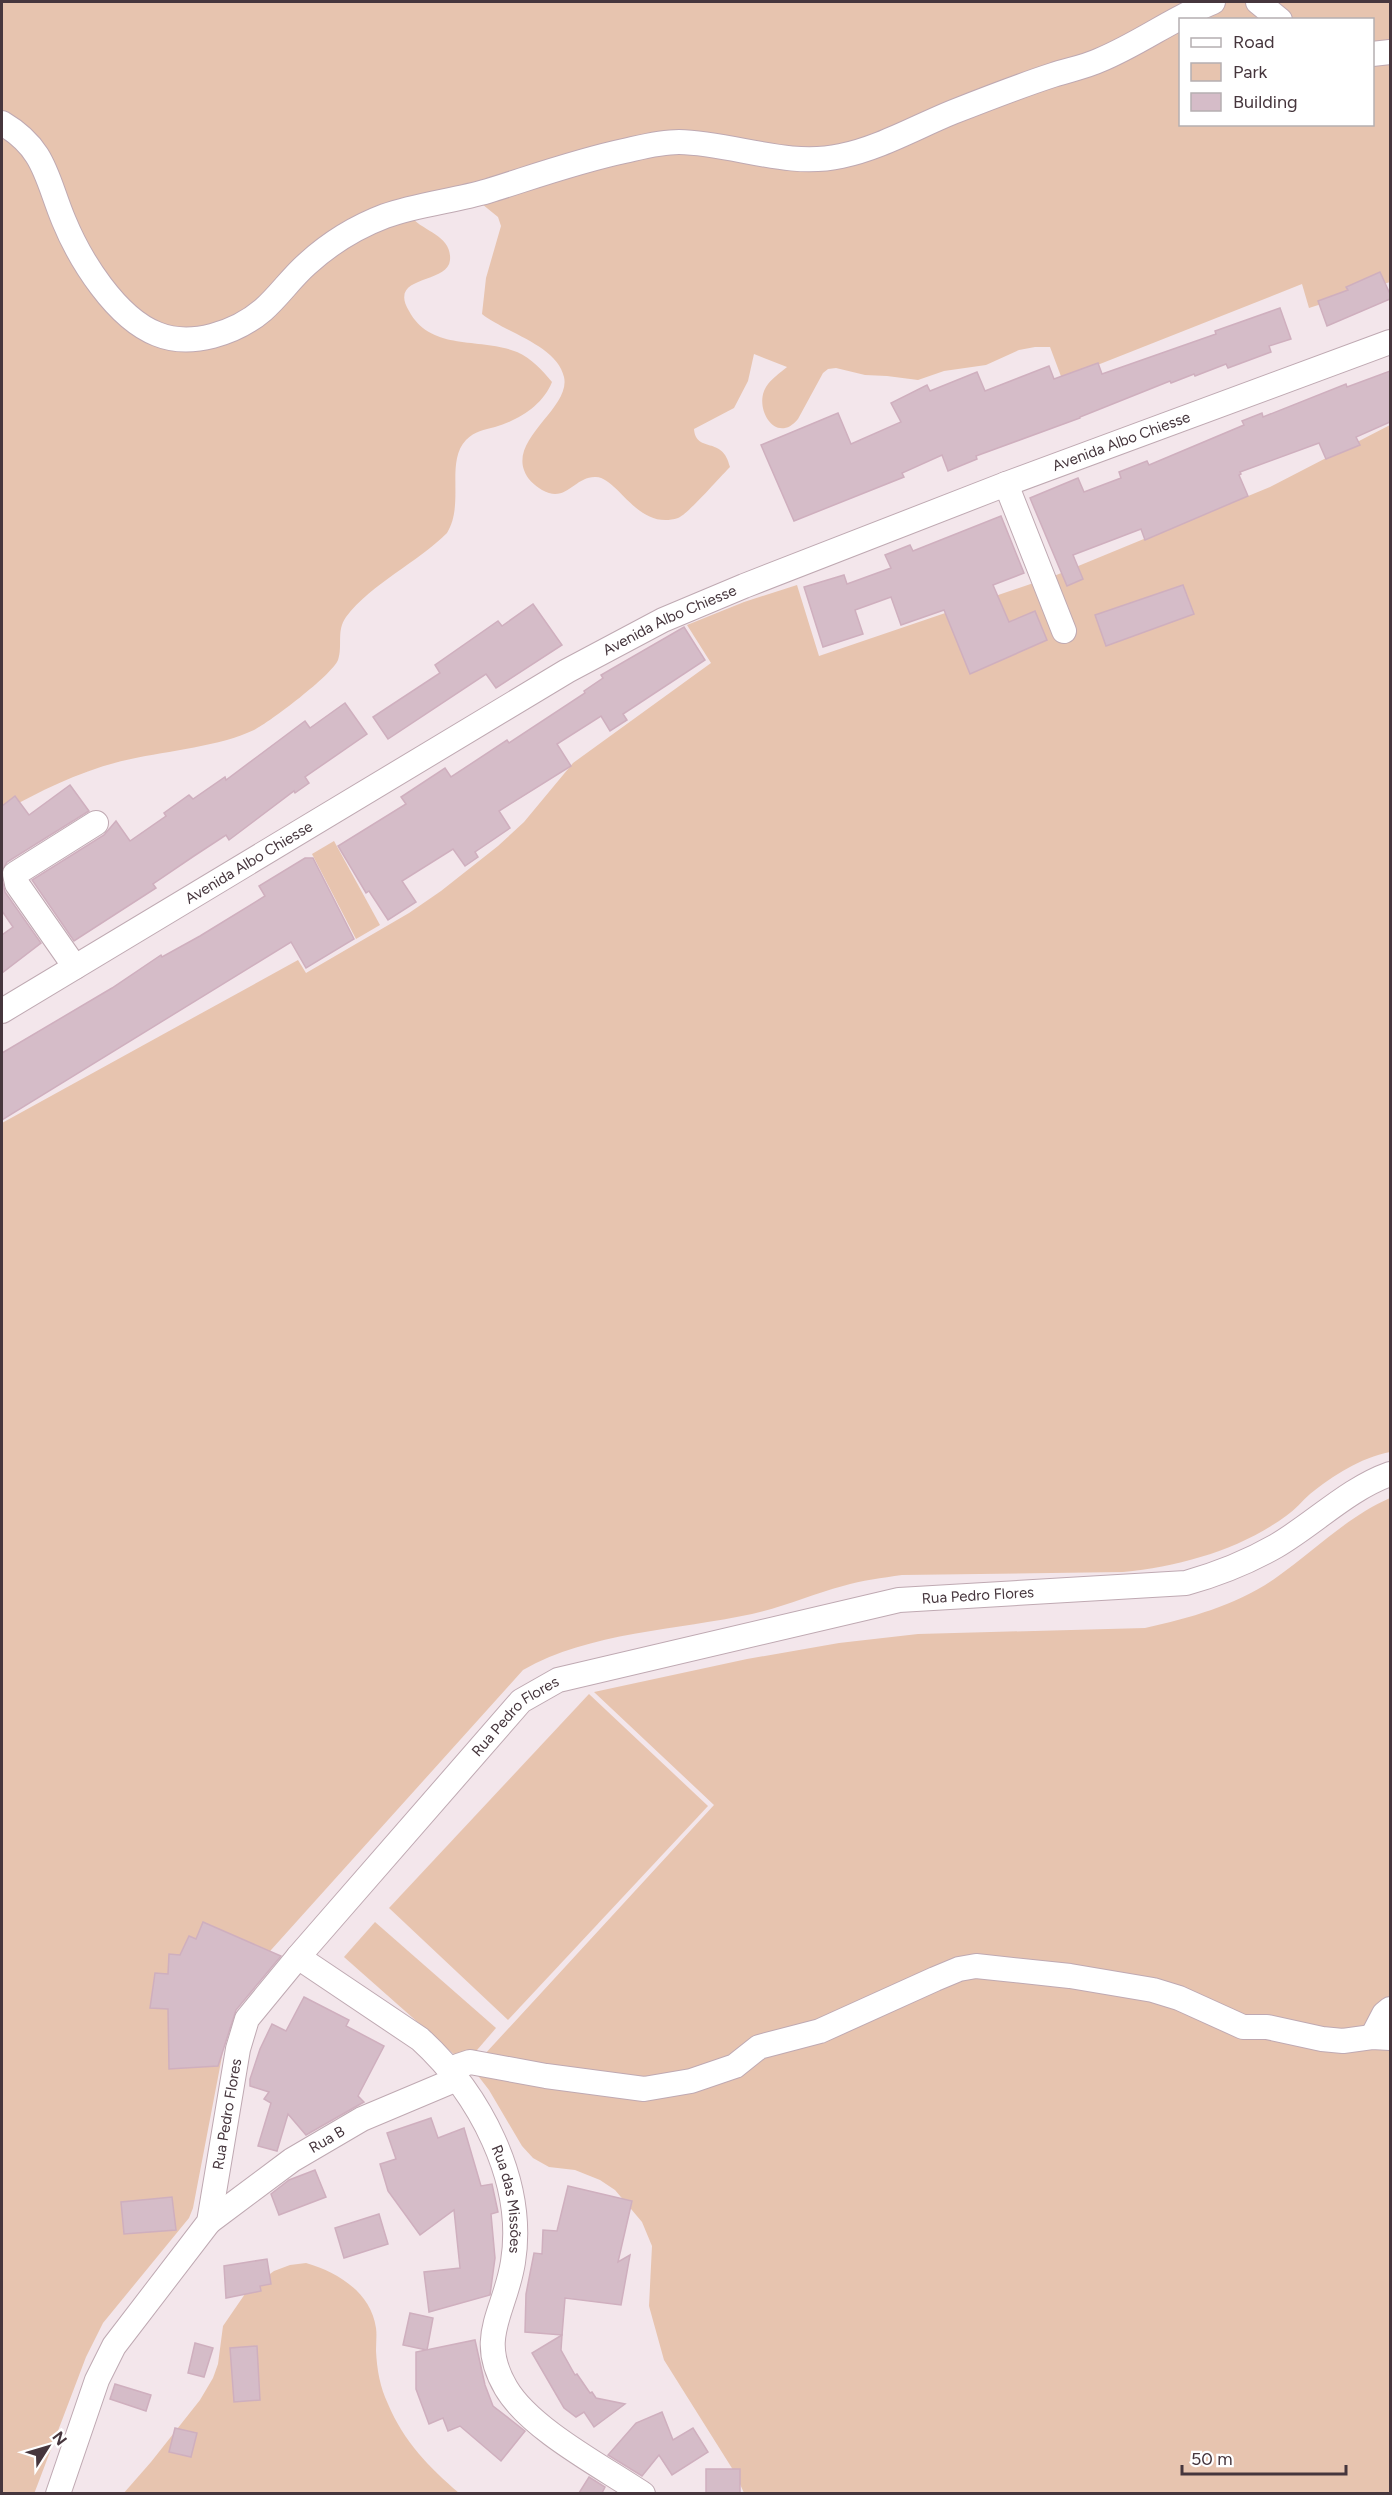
<svg xmlns="http://www.w3.org/2000/svg" width="1392" height="2495" viewBox="0 0 1392 2495" font-family="Figtree,sans-serif">
  <rect width="100%" height="100%" fill="#f3e6eb"/>
  <g fill="#e7c4af" fill-rule="evenodd">
    <path d="M2,2H1390V282L1309,308L1302,284L1062,379L1050,347H1035L1019,350L986,365L944,371L918,380L887,376L865,375L836,368L828,369L823,373L798,419C776,446 753,408 766,387C771,379 780,373 787,367L754,354L748,381L734,408L694,429C696,454 723,435 730,467C720,477 687,515 678,518C637,531 619,478 596,477C574,476 567,504 542,490C534,485 527,479 524,470C512,437 571,407 564,377C557,345 504,332 482,314L486,278L501,226L498,217L477,200L412,218C425,232 452,236 450,260C448,285 387,274 409,311C431,352 480,337 517,352C531,358 542,370 552,382C543,405 519,420 495,427C484,430 475,431 466,440C445,462 465,504 447,533C417,563 372,583 346,617C336,631 343,645 338,660C332,675 270,722 254,730C221,746 168,751 131,759C84,769 44,789 2,812ZM1180,20H1372V124H1180Z"/>
    <path d="M1390,425V1452C1360,1458 1334,1475 1310,1494C1302,1501 1295,1510 1286,1516C1239,1550 1181,1566 1123,1572L902,1575C882,1578 862,1580 843,1586C813,1594 783,1607 752,1614C678,1630 589,1632 523,1670L271,1950L249,1980L228,2025L193,2208L189,2218L103,2323L86,2357L34,2494L2,2493V1123L298,960L306,973L409,913L441,891L498,846L524,822L573,763L711,663L687,625L744,602L797,585L819,656L1054,576L1270,487Z"/>
    <path d="M334,841L380,925L356,939L312,854Z"/>
    <path d="M1390,1498V2493H744L735,2473L664,2360L649,2306L652,2246L642,2222L615,2190L600,2180L575,2170L549,2167L533,2158L522,2146L489,2090L472,2068L714,1805L594,1692L747,1659L839,1643L918,1634L1145,1628C1193,1617 1237,1605 1277,1577C1315,1550 1347,1517 1390,1498Z"/>
    <path d="M589,1694L708,1806L508,2020L389,1908Z"/>
    <path d="M375,1922L496,2028L465,2064L344,1957Z"/>
    <path d="M306,2263C337,2272 371,2292 376,2328C377,2335 376,2343 376,2351C377,2370 380,2387 388,2404C404,2442 429,2467 459,2493L123,2494L151,2462L200,2400L213,2378L218,2364L223,2326L247,2291L274,2271L290,2265Z"/>
  </g>
  <g fill="#d5bcc8" stroke="#cfafbe" stroke-width="1.5">
    <path d="M1380,272L1390,294V299L1327,326L1318,301L1348,290L1346,287Z"/>
    <path d="M1280,308L1291,339L1269,346L1271,352L1228,368L1226,364L1195,376L1194,374L1171,383L1170,381L1080,417V418L976,456L977,459L948,471L942,455L902,473L904,477L794,521L761,445L838,413L851,444L901,422L891,403L927,385L930,391L977,372L985,391L1049,366L1054,379L1098,363L1102,374L1216,334L1215,331Z"/>
    <path d="M1390,371V422L1356,437L1360,445L1326,459L1319,443L1240,472L1241,474L1239,475L1248,496L1145,540L1141,529L1073,555L1083,579L1067,586L1030,498L1078,478L1084,492L1121,478L1119,472L1147,461L1149,465L1244,425L1242,421L1262,413L1263,417L1346,384L1347,387Z"/>
    <path d="M1001,516L1024,573L993,585L1009,622L1035,611L1047,640L970,674L944,610L901,625L891,597L855,610L863,634L823,647L804,587L844,575L847,584L891,568L885,555L910,545L913,551Z"/>
    <path d="M1183,585L1194,614L1106,646L1095,615Z"/>
    <path d="M533,604L562,645L496,688L486,674L388,739L373,717L440,673L435,665L498,621L502,626Z"/>
    <path d="M684,627L705,660L623,714L627,720L610,731L601,716L557,744L571,766L499,811L510,828L475,852L478,857L465,866L453,849L402,881L416,902L388,920L369,891L366,893L338,846L406,804L401,797L445,768L451,777L507,740L509,743L585,693L584,691L603,678L601,675Z"/>
    <path d="M345,703L367,734L305,777L309,783L295,793L294,791L229,840L226,835L194,856L153,884L156,888L74,941L32,880L104,835L116,821L130,841L166,816L164,813L189,795L193,799L225,777L226,780L305,721L310,728Z"/>
    <path d="M70,785L89,811L7,862L2,871V806L15,796L29,815Z"/>
    <path d="M305,858H313L354,939L306,968L291,942L2,1120V1053L112,988L161,955L162,957L200,936L265,896L259,886Z"/>
    <path d="M2,879L5,892L41,943L2,973V935L13,927L2,911Z"/>
    <path d="M203,1922L281,1956L236,2010L218,2066L169,2069L168,2009L150,2008L155,1973L168,1974L169,1954L180,1955L189,1936L196,1939Z"/>
    <path d="M304,1997L349,2020L346,2026L384,2046L358,2096L364,2102L306,2135L288,2114L277,2151L258,2146L271,2103L264,2099L269,2092L250,2086V2079L260,2049L272,2024L286,2031Z"/>
    <path d="M431,2118L438,2138L464,2128L481,2186L492,2184L498,2212L491,2214L495,2258L490,2295L429,2312L424,2272L460,2268L454,2210L420,2235L388,2191L380,2164L396,2159L387,2133Z"/>
    <path d="M315,2170L326,2197L279,2215L271,2194L289,2180Z"/>
    <path d="M568,2186L632,2201L618,2262L630,2255L621,2305L565,2298L562,2335L525,2332L526,2294L534,2253L542,2254L543,2230L557,2231Z"/>
    <path d="M172,2197L176,2230L124,2234L121,2202Z"/>
    <path d="M379,2214L388,2244L344,2258L335,2228Z"/>
    <path d="M267,2259L271,2284L260,2286L261,2291L226,2298L224,2266Z"/>
    <path d="M410,2313L433,2318L427,2350L403,2345Z"/>
    <path d="M562,2335L561,2350L575,2375L577,2374L590,2393L592,2392L596,2398L625,2404L594,2427L584,2412L576,2417L564,2408L532,2353Z"/>
    <path d="M475,2340L485,2385L493,2406L525,2431L501,2461L460,2426L448,2431L443,2418L429,2424L416,2389V2352Z"/>
    <path d="M195,2343L213,2348L204,2377L188,2373Z"/>
    <path d="M257,2346L260,2400L234,2402L230,2348Z"/>
    <path d="M115,2384L151,2395L146,2411L110,2399Z"/>
    <path d="M662,2412L673,2440L693,2428L708,2452L672,2475L659,2455L642,2476L608,2455L636,2423Z"/>
    <path d="M175,2428L197,2433L191,2457L169,2452Z"/>
    <rect x="706" y="2469" width="34" height="24"/>
    <path d="M589,2477L605,2487L602,2493H579Z"/>
  </g>
  <g fill="none" stroke-linecap="round" stroke-linejoin="round">
    <defs>
      <g id="minor">
        <path d="M1258,2L1280,20"/>
        <path d="M1372,54L1390,52"/>
        <path d="M2,123C46,149 46,178 64,221C80,260 116,318 157,334C191,348 236,333 263,310C279,296 291,278 307,264C330,243 356,227 385,216C418,204 454,201 488,191C533,177 577,161 624,151C642,147 660,142 679,142C734,143 786,168 841,156C880,148 916,127 953,112C986,99 1019,86 1053,75C1068,70 1085,67 1100,60C1139,44 1173,18 1213,2"/>
        <path d="M1006,484L1064,631"/>
        <path d="M75,967L17,884L15,874L96,823"/>
        <path id="s1" d="M2,1011L567,671L663,620L744,586L1006,484L1390,342"/>
        <path id="s2" d="M298,1957L420,2039C479,2093 526,2180 513,2262C505,2313 476,2337 506,2388C530,2429 603,2467 643,2494"/>
        <path d="M1372,2037L1384,2014L1390,2009"/>
        <path d="M451,2072L458,2066L470,2062L546,2076L644,2089L691,2081L735,2066L759,2047L820,2031L935,1979L959,1969L976,1966L1070,1976L1153,1990L1179,1998L1243,2027H1267L1322,2039L1343,2041L1372,2037L1390,2038"/>
        <path id="s3" d="M209,2222L292,2160L362,2119L457,2079"/>
        <path id="s4" d="M58,2494L97,2380L114,2346L209,2222L238,2049L247,2019L298,1957L521,1701L558,1680L899,1600L1186,1583C1218,1574 1248,1562 1276,1546C1315,1523 1348,1489 1390,1474"/>
      </g>
    </defs>
    <use href="#minor" stroke="#bfa9b2" stroke-width="26"/>
    <use href="#minor" stroke="#fff" stroke-width="24"/>
  </g>
  <g text-anchor="middle" dominant-baseline="central" stroke-width="4.5" stroke-linejoin="round" paint-order="stroke">
    <g font-size="15" fill="#46363d" stroke="#fff">
      <text stroke="none"><textPath href="#s1" startOffset="1260">Avenida Albo Chiesse</textPath></text>
      <text stroke="none"><textPath href="#s1" startOffset="774">Avenida Albo Chiesse</textPath></text>
      <text stroke="none"><textPath href="#s1" startOffset="288">Avenida Albo Chiesse</textPath></text>
      <text stroke="none"><textPath href="#s4" startOffset="1413">Rua Pedro Flores</textPath></text>
      <text stroke="none"><textPath href="#s4" startOffset="927">Rua Pedro Flores</textPath></text>
      <text stroke="none"><textPath href="#s4" startOffset="424">Rua Pedro Flores</textPath></text>
      <text stroke="none"><textPath href="#s3" startOffset="144">Rua B</textPath></text>
      <text stroke="none"><textPath href="#s2" startOffset="334">Rua das Missões</textPath></text>
    </g>
  </g>
  <rect width="1392" height="2495" fill="none" stroke="#46363d" stroke-width="6"/>
  <rect x="1179" y="18" width="195" height="108" fill="#ffffff" stroke="#b5afb1" stroke-width="1.5"/>
  <rect x="1191" y="38" width="30" height="9" fill="#ffffff" stroke="#b5afb1" stroke-width="1.5"/>
  <text x="1233" y="48" font-size="18" fill="#46363d">Road</text>
  <rect x="1191" y="63" width="30" height="18" fill="#e7c4af" stroke="#b5afb1" stroke-width="1.5"/>
  <text x="1233" y="78" font-size="18" fill="#46363d">Park</text>
  <rect x="1191" y="93" width="30" height="18" fill="#d5bcc8" stroke="#b5afb1" stroke-width="1.5"/>
  <text x="1233" y="108" font-size="18" fill="#46363d">Building</text>
  <g transform="translate(48 2447) rotate(53)" stroke="#ffffff" stroke-width="4.5" paint-order="stroke">
  <path d="M0-4.5L10 22L0 15L-10 22Z" fill="#46363d"/>
  <text y="-9" font-size="16" font-weight="bold" text-anchor="middle" fill="#46363d">N</text>
  </g>
  <path d="M1182 2465v9h164v-9" fill="none" stroke="#46363d" stroke-width="3"/>
  <text x="1191" y="2465" font-size="18" fill="#46363d" stroke="#ffffff" stroke-width="4.5" paint-order="stroke">50 m</text>
</svg>
